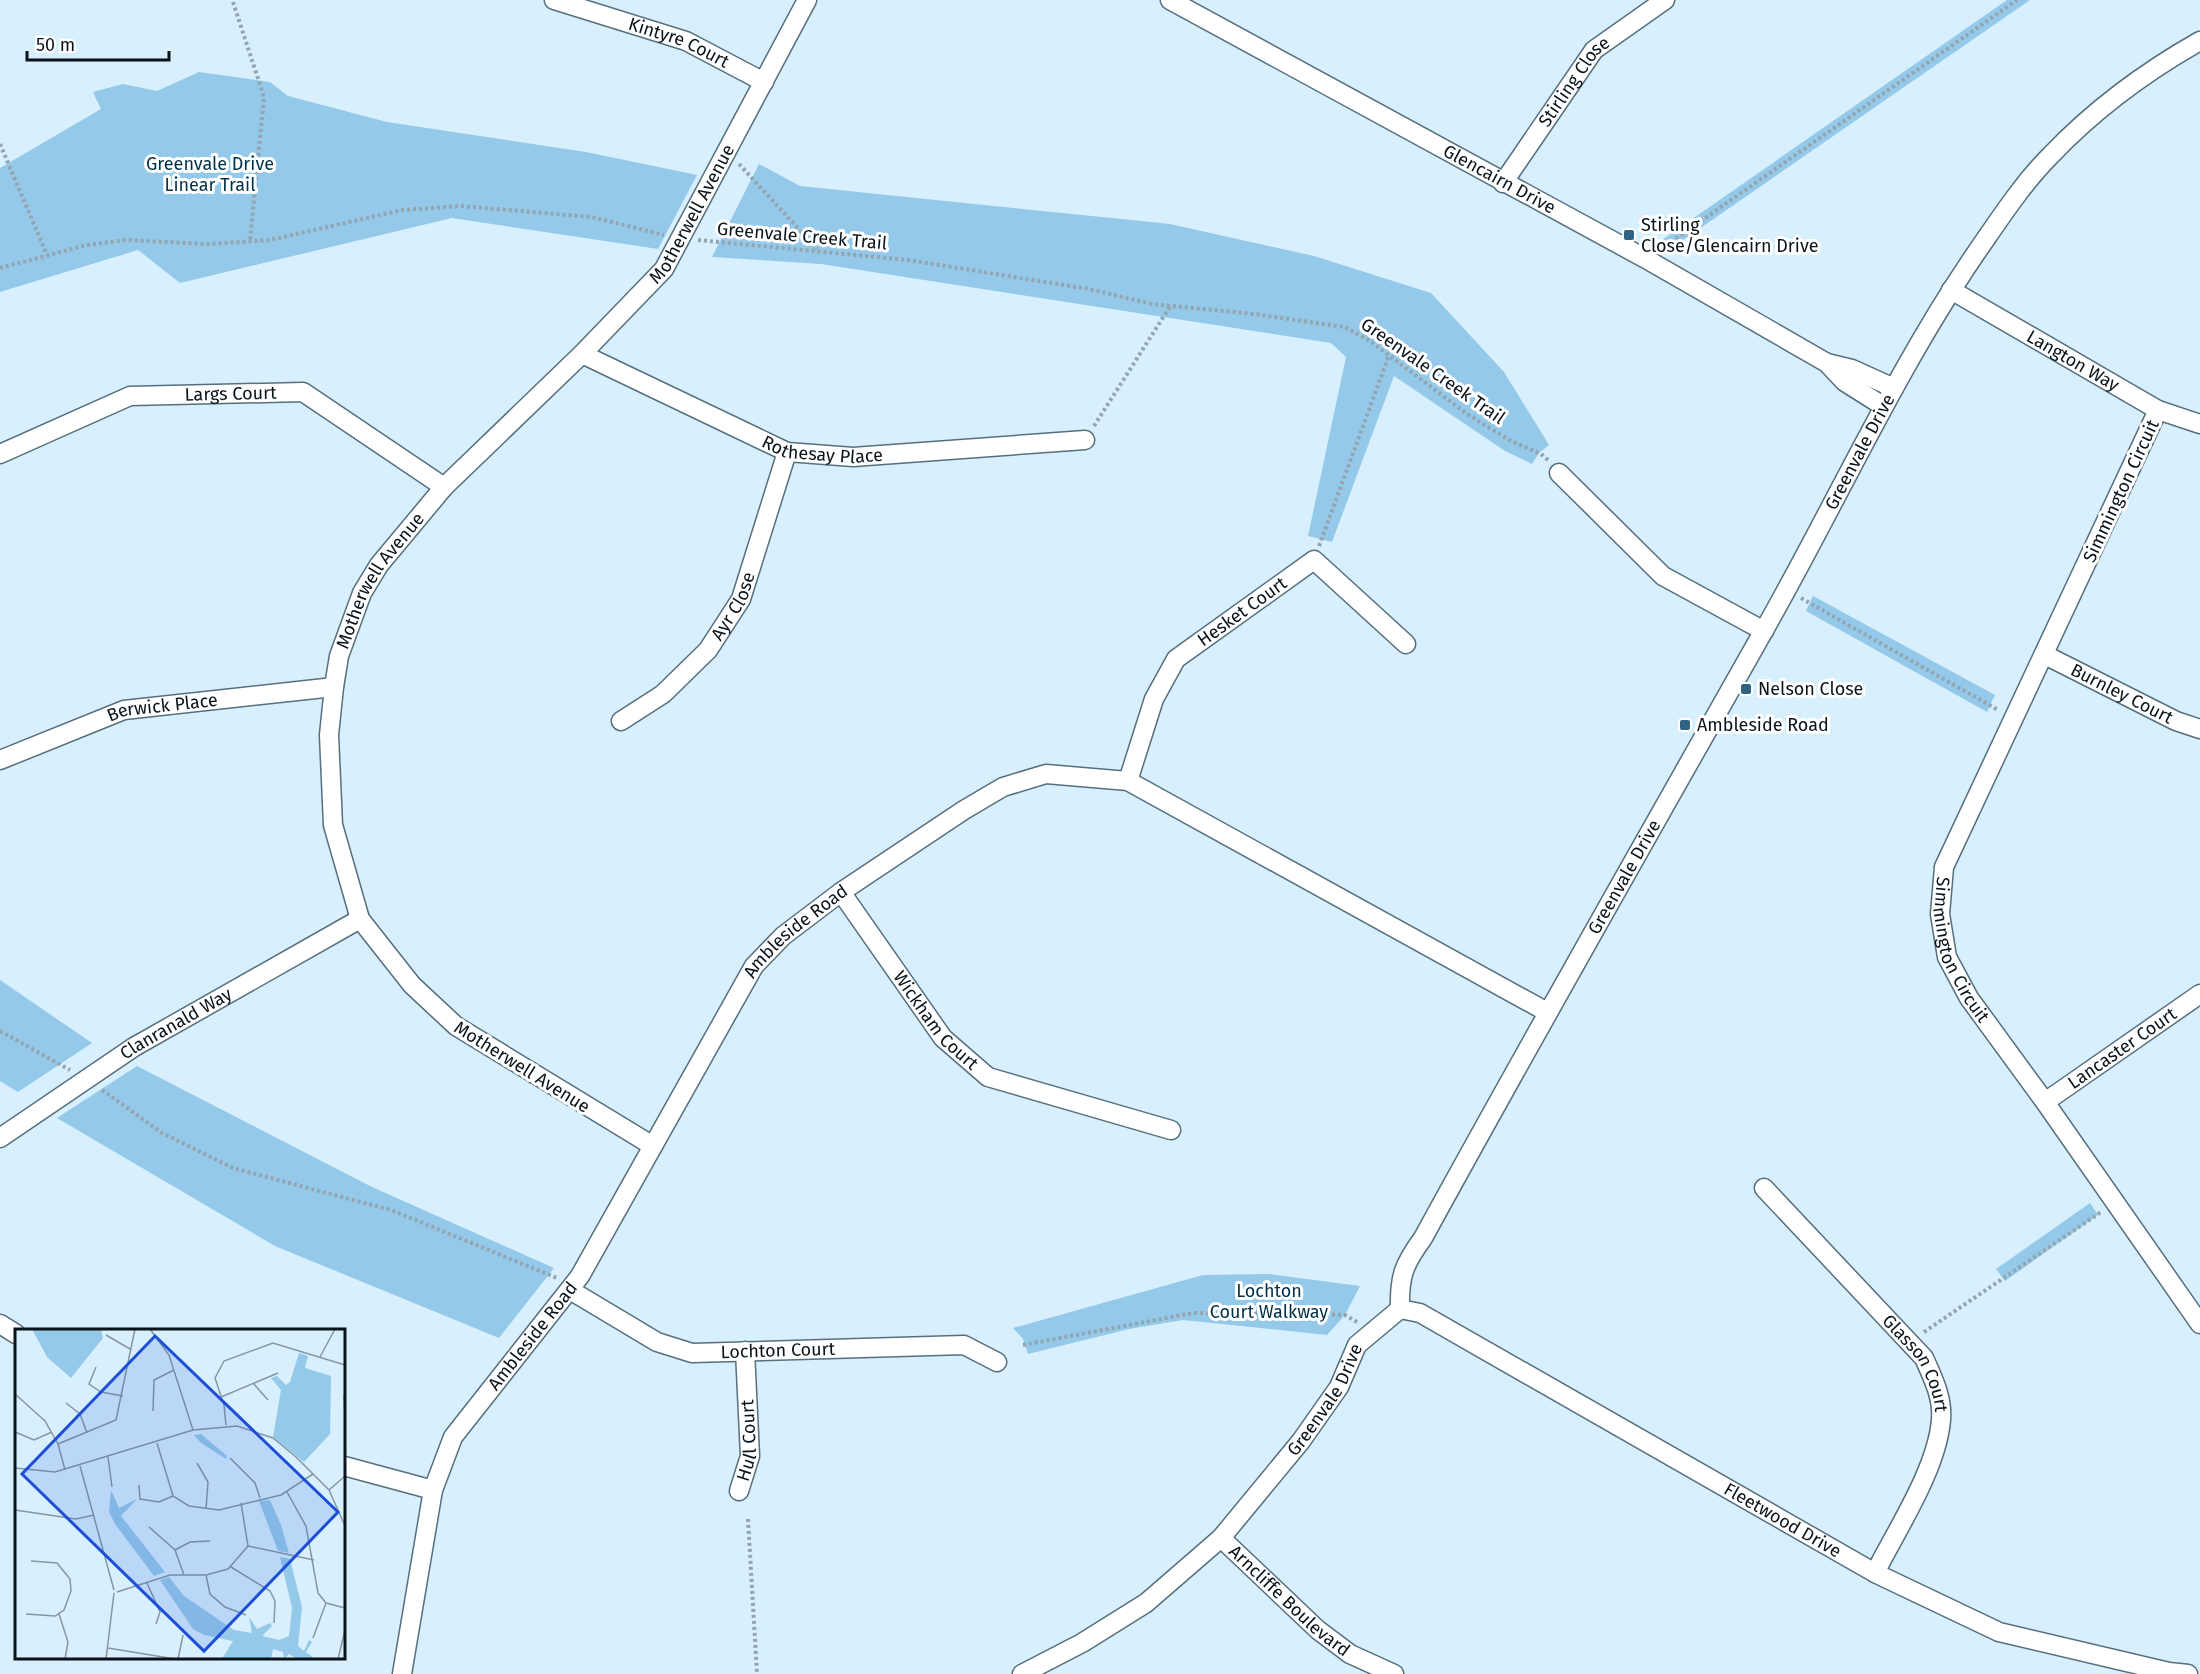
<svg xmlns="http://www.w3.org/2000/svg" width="2200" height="1674" viewBox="0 0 2200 1674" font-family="'Fira Sans',sans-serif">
  <rect width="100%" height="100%" fill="#d8effd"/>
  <g fill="#94c9e9">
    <path d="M2007,0H2030L1673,247L1662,240Z"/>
    <path d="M199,72L270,82L288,96L387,122L586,152L697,175L658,249L452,218L180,283L138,250L0,292V168L101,109L93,92L123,84L157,91Z"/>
    <path d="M759,164L800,186L1170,224L1314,256L1431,293L1504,372L1549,445L1539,453L1532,464L1505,451L1394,376L1332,542L1308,536L1346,357L1331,343L821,264L712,257Z"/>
    <path d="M1813,596L1995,695L1987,712L1806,611Z"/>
    <path d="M0,980L92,1043L18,1092L0,1081Z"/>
    <path d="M137,1066L372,1187L554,1268L499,1338L275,1246L57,1118Z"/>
    <path d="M2090,1203L2098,1215L2005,1281L1996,1269Z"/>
    <path d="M1268,1274L1360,1286L1345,1315L1327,1335L1183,1320L1129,1329L1028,1354L1023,1339L1013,1328L1203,1275Z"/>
  </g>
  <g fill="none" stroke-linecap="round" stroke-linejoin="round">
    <defs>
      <g id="minor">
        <path id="s1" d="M554,0L686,41L764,82"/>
        <path id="s2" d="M1170,0L1646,259L1827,363L1845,382L1883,406"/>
        <path id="s3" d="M1503,183L1594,50L1665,0"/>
        <path id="s4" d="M1951,290L2158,410L2200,424"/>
        <path id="s5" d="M582,354L787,452L853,457L1085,440"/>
        <path d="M1827,363L1852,369L1894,388"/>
        <path id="s6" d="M2158,410L1944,867L1940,914L1947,957L1969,998L2045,1102L2200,1324"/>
        <path id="s7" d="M0,454L130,396L303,392L444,487"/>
        <path d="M1559,473L1663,576L1764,631"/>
        <path id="s8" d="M2045,655L2176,721L2200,729"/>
        <path id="s9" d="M621,721L663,694L708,650L741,599L787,452"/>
        <path id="s10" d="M0,760L124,710L334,687"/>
        <path id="s11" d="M1128,781L1154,699L1176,659L1314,560L1406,644"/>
        <path id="s12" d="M841,892L943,1038L988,1077L1171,1130"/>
        <path id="s13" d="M2045,1102L2200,994"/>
        <path id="s14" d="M0,1138L134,1047L360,919"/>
        <path id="s15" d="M653,1146L456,1026L412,985L360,919L333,825L329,735L334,687L339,656L362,593L379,565L444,487L582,354L664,269L807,0"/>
        <path id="s16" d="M1764,1188L1924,1358C1933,1378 1943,1398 1941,1420C1937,1469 1897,1529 1875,1573"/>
        <path id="s17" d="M570,1290L657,1342L692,1353L964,1345L997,1362"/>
        <path id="s18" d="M1400,1309C1399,1276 1404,1264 1423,1238C1534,1035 1649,834 1763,632C1835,506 1894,373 1976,253C1999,220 2022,184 2051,155C2093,111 2147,71 2200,41"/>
        <path id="s19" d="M1400,1309L1420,1313L1875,1573L1999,1632L2169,1672L2188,1674"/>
        <path d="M0,1324L16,1334"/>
        <path d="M344,1466L433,1490"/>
        <path id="s20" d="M739,1491L750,1456L745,1351"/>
        <path id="s21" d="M1221,1538L1318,1630L1350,1654L1394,1674"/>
        <path id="s22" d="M402,1674L433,1490L453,1437L580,1276L754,966L783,936L841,892L964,810L1003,787L1046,774L1128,781L1547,1012"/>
        <path id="s23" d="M1022,1674L1082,1643L1146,1603L1221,1538L1301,1441L1339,1387L1357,1345L1400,1309"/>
      </g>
    </defs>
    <use href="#minor" stroke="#556f7e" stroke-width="21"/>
    <g stroke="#93a5b1" stroke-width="4" stroke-dasharray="3 3" stroke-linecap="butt">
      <path d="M233,2L264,97L250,241"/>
      <path d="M0,144L47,255"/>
      <path d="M739,164L817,249"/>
      <path d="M698,240L908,260L1089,289L1152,304L1254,314L1345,327L1370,341L1467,414L1511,441L1541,454L1549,461"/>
      <path d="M1661,249L2017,0"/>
      <path d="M0,268L87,245L125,240L208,244L270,240L402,210L462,206L592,217L664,235"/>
      <path d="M1094,426L1171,305"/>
      <path d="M1319,546L1389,355"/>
      <path d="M1801,598L1998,710"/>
      <path d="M0,1031L70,1070"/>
      <path d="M102,1090L162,1133L233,1168L391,1210L557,1278"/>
      <path d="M1924,1332L2101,1212"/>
      <path d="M1023,1345L1193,1313L1345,1315L1357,1322"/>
      <path d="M748,1519L757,1674"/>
    </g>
    <use href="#minor" stroke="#fff" stroke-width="18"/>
  </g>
  <g fill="#306480" stroke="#fff" stroke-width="2">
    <rect x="1623" y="229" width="12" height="12" rx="3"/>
    <rect x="1740" y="683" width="12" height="12" rx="3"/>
    <rect x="1679" y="719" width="12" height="12" rx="3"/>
  </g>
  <g text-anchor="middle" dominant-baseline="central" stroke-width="6" stroke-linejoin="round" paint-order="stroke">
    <g font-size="18" fill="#091319" stroke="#fff">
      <text stroke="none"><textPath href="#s1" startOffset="132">Kintyre Court</textPath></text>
      <text stroke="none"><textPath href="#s3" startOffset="124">Stirling Close</textPath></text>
      <text stroke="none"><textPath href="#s2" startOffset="375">Glencairn Drive</textPath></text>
      <text stroke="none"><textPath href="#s15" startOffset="1215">Motherwell Avenue</textPath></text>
      <text transform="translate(802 236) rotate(5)">Greenvale Creek Trail</text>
      <text stroke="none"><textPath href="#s4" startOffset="141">Langton Way</textPath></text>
      <text transform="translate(1433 371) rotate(35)">Greenvale Creek Trail</text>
      <text stroke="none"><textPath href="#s7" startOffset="243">Largs Court</textPath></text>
      <text stroke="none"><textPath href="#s5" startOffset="262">Rothesay Place</textPath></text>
      <text stroke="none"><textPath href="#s18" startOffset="976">Greenvale Drive</textPath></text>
      <text transform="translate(2121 491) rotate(-65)">Simmington Circuit</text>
      <text stroke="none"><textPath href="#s15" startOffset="729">Motherwell Avenue</textPath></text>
      <text stroke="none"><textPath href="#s9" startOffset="164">Ayr Close</textPath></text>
      <text stroke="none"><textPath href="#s11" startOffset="213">Hesket Court</textPath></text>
      <text stroke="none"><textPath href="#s8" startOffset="86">Burnley Court</textPath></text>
      <text stroke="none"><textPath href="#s10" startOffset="172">Berwick Place</textPath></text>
      <text stroke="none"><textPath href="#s18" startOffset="490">Greenvale Drive</textPath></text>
      <text stroke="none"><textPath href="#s22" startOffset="858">Ambleside Road</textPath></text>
      <text stroke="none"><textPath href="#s6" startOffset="592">Simmington Circuit</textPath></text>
      <text stroke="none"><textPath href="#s12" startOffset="160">Wickham Court</textPath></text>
      <text stroke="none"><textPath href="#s14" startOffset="210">Clanranald Way</textPath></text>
      <text stroke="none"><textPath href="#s13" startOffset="94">Lancaster Court</textPath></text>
      <text transform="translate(522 1067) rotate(32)">Motherwell Avenue</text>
      <text stroke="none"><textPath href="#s22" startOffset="372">Ambleside Road</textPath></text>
      <text stroke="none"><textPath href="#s17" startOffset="224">Lochton Court</textPath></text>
      <text stroke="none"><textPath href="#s16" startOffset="234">Glasson Court</textPath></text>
      <text stroke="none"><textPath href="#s23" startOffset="416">Greenvale Drive</textPath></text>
      <text stroke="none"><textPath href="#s20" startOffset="52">Hull Court</textPath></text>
      <text stroke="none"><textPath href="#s19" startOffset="438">Fleetwood Drive</textPath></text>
      <text stroke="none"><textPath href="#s21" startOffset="93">Arncliffe Boulevard</textPath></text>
    </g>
    <g font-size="18" fill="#003047" stroke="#fff">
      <text x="210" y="164">Greenvale Drive<tspan x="210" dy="21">Linear Trail</tspan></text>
      <text x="1269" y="1291">Lochton<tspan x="1269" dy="21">Court Walkway</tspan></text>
    </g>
    <g font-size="18" fill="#091319" stroke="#fff" text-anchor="start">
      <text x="1641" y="225">Stirling<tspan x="1641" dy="21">Close/Glencairn Drive</tspan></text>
      <text x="1758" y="689">Nelson Close</text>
      <text x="1697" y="725">Ambleside Road</text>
    </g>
  </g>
  <g transform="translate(15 1329)">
    <rect width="330" height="330" fill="#d8effd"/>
    <path d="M17,0H86L88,9L56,49L32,28ZM284,24L293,27L290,39L316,47L315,105L289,133L258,108L266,61L256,49L262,47L271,56L275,53ZM186,105L212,127L211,130L186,114L179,106ZM96,161L104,179L122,170L106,187L150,243L139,247L100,195L94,183ZM255,171L266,196L274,224L263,222L244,172ZM265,228L275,230L287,278L283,317L289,322L294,311L297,313L291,323L300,330H282L274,325L269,330L268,323L258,320L256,330H207L218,312L189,306L178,300L145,251L154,248L169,267L219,301L237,304L234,288L242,300L255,294L257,297L247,307L264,311L274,307L277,279Z" fill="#94c9e9"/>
    <path fill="none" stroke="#8597a2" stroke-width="1.5" d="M135,0L154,26L178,101M91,6L115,20M305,28L320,0M81,38L74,55L86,63L108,67M238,54L253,71M0,65L30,92L43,115L50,141M329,66L330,87M206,68L263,44M51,74L65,85L72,104M138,82L139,51L159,41M211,96L209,76L200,49L209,32L258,14L330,36M0,103L19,111L37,103M142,114L158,167L174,177L204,181L266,166L298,145M43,115L101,91L120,0M93,128L97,158M215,129L240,154L245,169M182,134L193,153L191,180M65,137L99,261M0,139L40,143L178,101L222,97L258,109L281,128L314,161L330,197M124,156L125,170L144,173L158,167M314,161L330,147M272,163L291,197L303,264L311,274L330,279M0,181L61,190L79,186M134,198L160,221L169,246M233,217L299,231M160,221L175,213L195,212M216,238L255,262L260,272L259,294M191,246L195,265L210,278L231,286M132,254L145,283L141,295M102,263L155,246H191L213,240L233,217L226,174M11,285L40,287L49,281L56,262L55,250L42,234L16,232M44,285L53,313L50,330M298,309L311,274M93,319L160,330M91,330L99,264M163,330L168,306M323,330L330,301"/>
    <path fill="#1d4ed8" fill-opacity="0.15" stroke="#1d4ed8" stroke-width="3" d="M140,7L323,183L189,322L7,145Z"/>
    <rect width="330" height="330" fill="none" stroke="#091319" stroke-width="3"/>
  </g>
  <path d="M27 51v9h142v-9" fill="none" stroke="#091319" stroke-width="3"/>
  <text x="36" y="51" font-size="18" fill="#091319" stroke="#ffffff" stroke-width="4.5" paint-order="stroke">50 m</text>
</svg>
